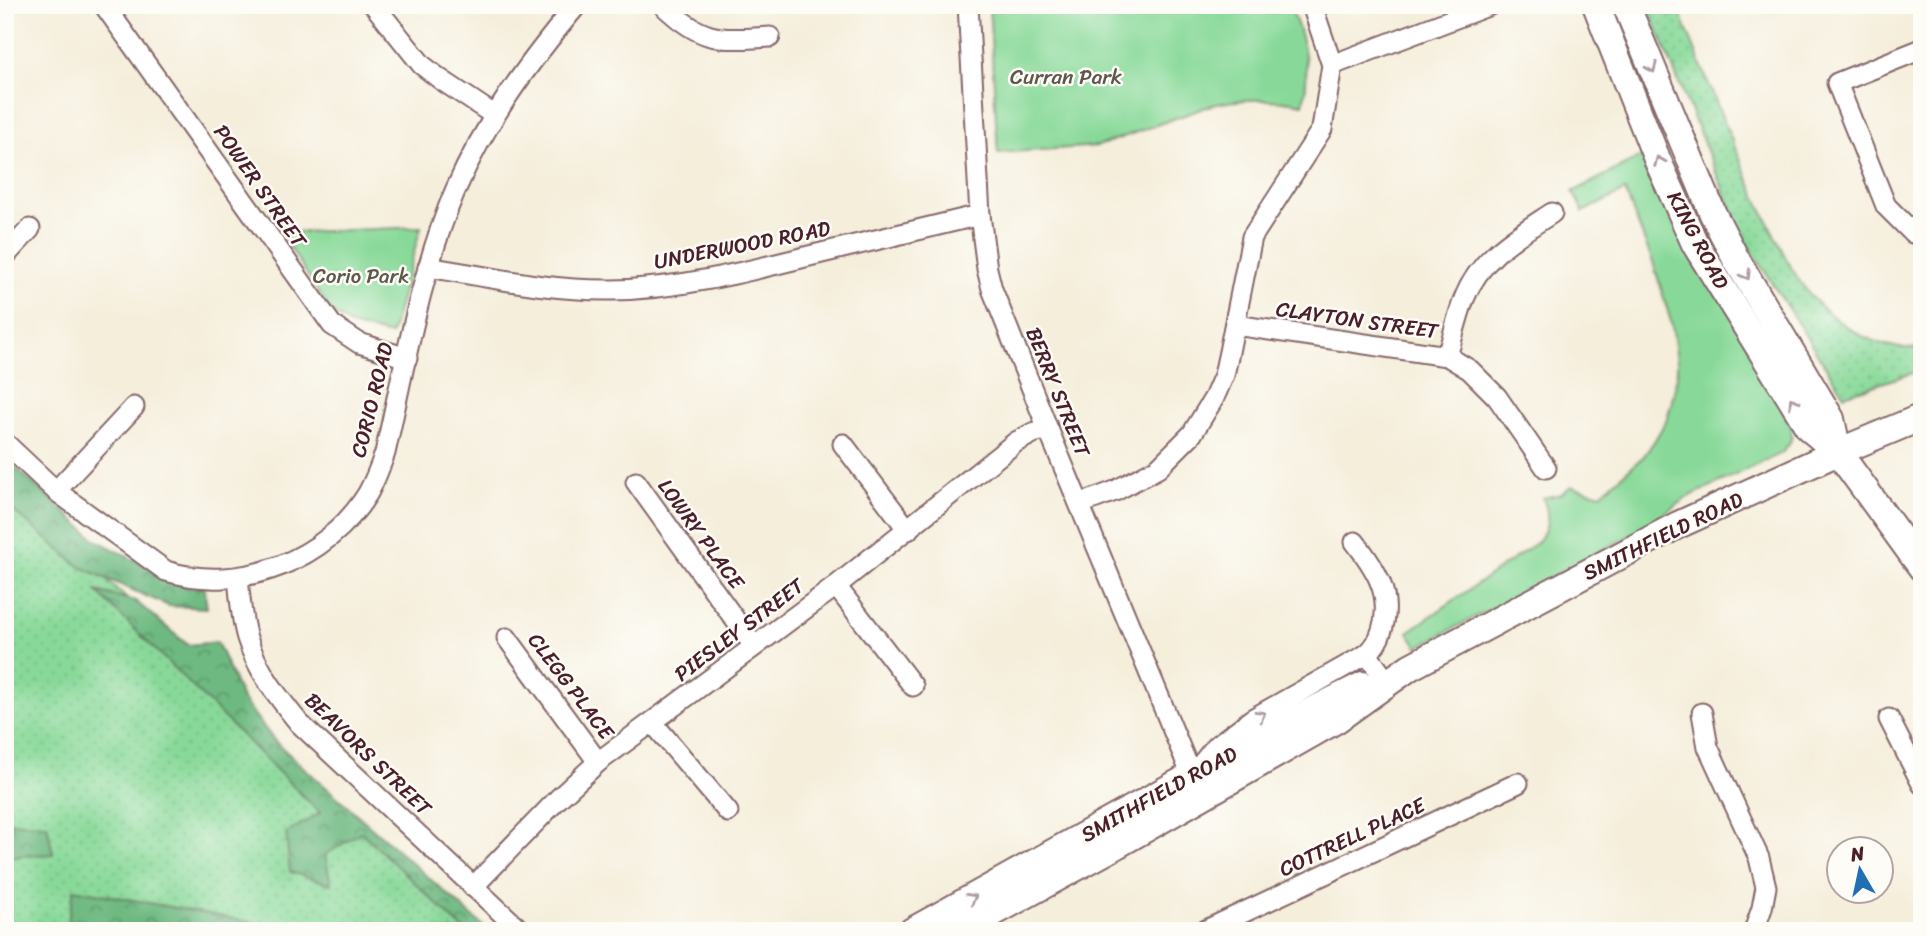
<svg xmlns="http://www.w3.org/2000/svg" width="1927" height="936" viewBox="0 0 1927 936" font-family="Sriracha,sans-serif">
  <defs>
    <pattern id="grass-dots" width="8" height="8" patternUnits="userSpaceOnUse" patternTransform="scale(1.75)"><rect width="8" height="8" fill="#88d999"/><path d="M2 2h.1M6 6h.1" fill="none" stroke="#77ba84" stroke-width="1.8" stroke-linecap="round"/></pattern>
    <pattern id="forest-crowns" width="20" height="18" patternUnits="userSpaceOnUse" patternTransform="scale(1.75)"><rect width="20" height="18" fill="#6eb981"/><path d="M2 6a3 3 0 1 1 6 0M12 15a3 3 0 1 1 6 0" fill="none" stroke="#5c966a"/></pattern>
  </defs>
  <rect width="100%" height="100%" fill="#fdfcf7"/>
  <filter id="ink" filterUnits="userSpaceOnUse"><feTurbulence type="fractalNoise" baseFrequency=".0143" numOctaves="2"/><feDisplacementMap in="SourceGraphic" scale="14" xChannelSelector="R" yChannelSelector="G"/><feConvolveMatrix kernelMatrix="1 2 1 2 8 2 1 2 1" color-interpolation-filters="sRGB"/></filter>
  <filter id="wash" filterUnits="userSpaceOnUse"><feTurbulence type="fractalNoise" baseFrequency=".00686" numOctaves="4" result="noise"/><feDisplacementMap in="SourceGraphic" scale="28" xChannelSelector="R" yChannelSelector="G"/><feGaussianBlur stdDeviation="1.57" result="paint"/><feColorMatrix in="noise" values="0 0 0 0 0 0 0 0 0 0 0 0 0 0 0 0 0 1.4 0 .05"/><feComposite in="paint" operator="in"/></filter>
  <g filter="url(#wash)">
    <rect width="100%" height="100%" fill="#f5eedb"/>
    <g fill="url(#grass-dots)" stroke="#697c62" stroke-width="2">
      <path d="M1647,5H1677C1704,73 1731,141 1761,207C1774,233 1789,269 1807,291C1830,319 1864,343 1900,348C1907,349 1915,348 1922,348V370L1844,395L1743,238Z"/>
      <path d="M5,482L473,931H5Z"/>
    </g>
    <g fill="url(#forest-crowns)" stroke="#5c6c56" stroke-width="2">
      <path d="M5,458L96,540L188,588L204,586L207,608L169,606L80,567L5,504Z"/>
      <path d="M96,591L135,601L188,645L217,642L242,699L277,744L489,931H465L361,832L325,855L331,884L290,872L286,833L320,813Z"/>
      <path d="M5,822L47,824L53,854L5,857Z"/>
      <path d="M74,889L299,931H66Z"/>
    </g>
    <g fill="#88d999" stroke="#697c62" stroke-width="2">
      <path d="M989,5H1290C1304,41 1311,66 1303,104C1271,98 1243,98 1212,105L1098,146L998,153Z"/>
      <path d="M1644,155L1789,419C1793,435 1794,441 1782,453L1688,497L1637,532L1418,647L1408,632L1538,542C1549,527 1550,516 1543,498L1561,494L1571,486L1601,494L1644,456L1655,440L1666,421L1672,402L1677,376V360L1672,325L1654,265L1625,191L1583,212L1581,205L1573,192Z"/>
      <path d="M421,227L391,335L350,325L330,311L281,233Z"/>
    </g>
  </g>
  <g filter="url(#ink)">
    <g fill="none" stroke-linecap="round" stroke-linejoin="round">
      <defs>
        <g id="street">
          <path d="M104,5L332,325L359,343L407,358"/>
          <path d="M374,5L422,65L440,79L494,115"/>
          <path d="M663,5C703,43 719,40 770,37"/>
          <path d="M968,5L980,215L987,269L992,289L1048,429L1192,776L1216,746L1252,719L1367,654C1375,647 1379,640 1382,630C1393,595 1376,569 1355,542"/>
          <path d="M1332,65L1490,5"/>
          <path d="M1913,233L1886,206L1837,83L1922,49"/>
          <path d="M5,256L30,229"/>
          <path d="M428,267C489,277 550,291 612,290C678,289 741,273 805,257C863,243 922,229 980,215"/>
          <path d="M1235,325L1447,356L1470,370L1497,397L1546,468"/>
          <path d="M1447,356C1453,337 1457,317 1464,299C1480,257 1517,236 1552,213"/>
          <path d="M5,443L56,491L166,571C242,594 327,560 368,493C375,480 380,467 385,453C405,365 420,274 455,191C485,122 529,62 577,5"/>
          <path d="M843,444L908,530"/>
          <path d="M636,482L754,646"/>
          <path d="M56,491L134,407"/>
          <path d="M1080,504L1115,491L1158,468L1192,434L1214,398L1224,375L1229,352L1252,237L1322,129L1332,65L1312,5"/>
          <path d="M238,577C240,597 241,618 247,638C257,670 278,697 299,723L521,931"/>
          <path d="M836,586L913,686"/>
          <path d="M507,638L598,762"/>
          <path d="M1367,654L1382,675"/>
          <path d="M1702,713L1708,747L1759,858L1766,887L1762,908L1754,931"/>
          <path d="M1889,719L1922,784"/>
          <path d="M653,723L728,812"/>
          <path d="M473,887L558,799L598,762L836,586L1016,442L1033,433L1048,429"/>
          <path d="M1204,931L1518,783"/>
        </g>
        <g id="secondary">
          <path d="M1596,5L1657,159L1695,244L1809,428L1838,452L1922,568"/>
          <path d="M1626,5L1713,214L1736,259L1831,419L1838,452"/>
          <path d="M912,931L1270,732L1363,685"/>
          <path d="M960,931L1106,851L1336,720L1410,667L1525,606L1678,525L1838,452L1922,417"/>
        </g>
      </defs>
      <use href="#street" stroke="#866769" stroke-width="23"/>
      <use href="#secondary" stroke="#866769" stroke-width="30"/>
      <use href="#street" stroke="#fff" stroke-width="19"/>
      <use href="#secondary" stroke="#fff" stroke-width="26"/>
    </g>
    <defs><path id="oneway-chevron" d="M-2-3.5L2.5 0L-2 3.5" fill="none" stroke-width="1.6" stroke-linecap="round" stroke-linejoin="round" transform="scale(1.75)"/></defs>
    <g stroke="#ae9aa0">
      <use href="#oneway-chevron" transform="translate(1652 68) rotate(67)"/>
      <use href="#oneway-chevron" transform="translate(1659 161) rotate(-113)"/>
      <use href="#oneway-chevron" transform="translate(1746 275) rotate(59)"/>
      <use href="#oneway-chevron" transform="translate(1793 402) rotate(-122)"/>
      <use href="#oneway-chevron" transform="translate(1261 715) rotate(-30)"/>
      <use href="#oneway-chevron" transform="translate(972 898) rotate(-29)"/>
    </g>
  </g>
  <g text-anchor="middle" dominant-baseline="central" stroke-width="5" stroke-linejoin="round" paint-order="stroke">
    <g font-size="21" fill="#5d574c" stroke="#fdfcf7">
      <text x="1066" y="77">Curran Park</text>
      <text x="361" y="276">Corio Park</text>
    </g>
    <g font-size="21" fill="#4a1f2b" stroke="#fdfcf7">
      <text transform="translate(260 186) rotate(55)">POWER STREET</text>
      <text transform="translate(1698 240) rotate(62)">KING ROAD</text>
      <text transform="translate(742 245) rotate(-11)">UNDERWOOD ROAD</text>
      <text transform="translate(1357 320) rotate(8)">CLAYTON STREET</text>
      <text transform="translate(1058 392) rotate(68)">BERRY STREET</text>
      <text transform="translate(372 400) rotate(-76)">CORIO ROAD</text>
      <text transform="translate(701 534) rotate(54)">LOWRY PLACE</text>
      <text transform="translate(1663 536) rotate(-26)">SMITHFIELD ROAD</text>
      <text transform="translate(739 630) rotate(-37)">PIESLEY STREET</text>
      <text transform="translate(571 686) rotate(53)">CLEGG PLACE</text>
      <text transform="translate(368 754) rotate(44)">BEAVORS STREET</text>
      <text transform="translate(1159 794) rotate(-29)">SMITHFIELD ROAD</text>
      <text transform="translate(1352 837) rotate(-25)">COTTRELL PLACE</text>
    </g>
  </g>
  <rect width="1927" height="936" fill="none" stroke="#fdfcf7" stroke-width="28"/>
  <g transform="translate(1860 870) rotate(351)"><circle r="33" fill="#fdfcf7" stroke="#b5a4a5" stroke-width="2"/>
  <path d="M0-5L12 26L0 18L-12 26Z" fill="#1f6fb2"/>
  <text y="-10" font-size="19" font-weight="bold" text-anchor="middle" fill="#4a1f2b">N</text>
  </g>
</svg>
